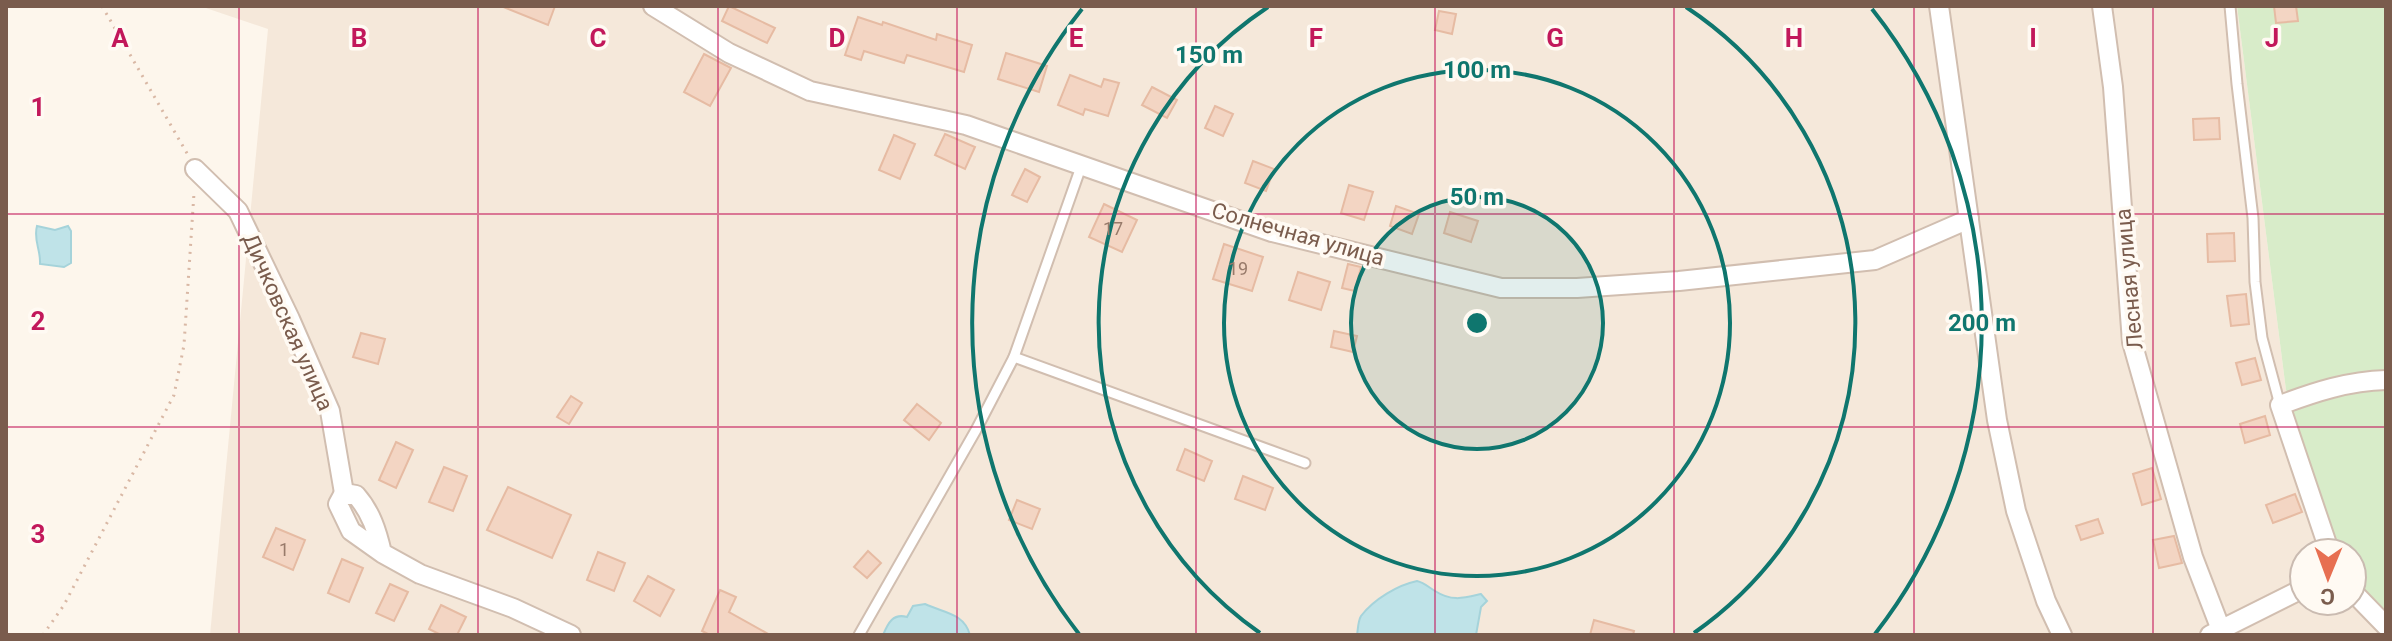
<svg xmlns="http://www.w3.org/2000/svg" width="2392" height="641" viewBox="0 0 2392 641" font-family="Roboto,sans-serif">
  <rect width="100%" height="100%" fill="#fdf6ec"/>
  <path fill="#f5e8da" d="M200,6H2237L2286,390L2333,553H2304V601H2352V575L2386,615V635H210L268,29Z"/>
  <path fill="#d8ecc9" d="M2237,6H2386V615L2352,575V553L2331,552L2286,390Z"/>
  <g fill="#bfe3e8" stroke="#a5d3da" stroke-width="2">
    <path d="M37,226L55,230L68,226L71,231V263L64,267L40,264C41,250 33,240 37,226Z"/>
    <path d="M1417,581C1425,583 1428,587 1435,591C1452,602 1464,598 1481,594L1487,601L1481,607L1476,635H1357C1358,629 1358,621 1361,616C1374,599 1398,585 1417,581Z"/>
    <path d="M925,604C944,613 964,613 970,635H883C888,623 893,613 907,617L913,606Z"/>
  </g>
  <g fill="#f3d5c3" stroke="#e6bba3" stroke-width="2">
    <path d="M501,6H555L548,25Z"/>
    <path d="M729,6L775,28L767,43L722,21Z"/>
    <path d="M2274,6H2296L2298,21L2276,23Z"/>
    <path d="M1439,11L1456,14L1452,34L1435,30Z"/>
    <path d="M858,17L882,25L883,22L936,40L937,34L972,45L964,72L907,55L904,63L864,51L861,60L845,55Z"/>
    <path d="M1006,53L1047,66L1039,92L998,79Z"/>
    <path d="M704,54L731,68L710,106L684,92Z"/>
    <path d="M1070,75L1101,87L1104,79L1119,83L1108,116L1085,109L1083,115L1058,105Z"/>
    <path d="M1152,87L1177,100L1167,118L1142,105Z"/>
    <path d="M1215,106L1233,114L1223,136L1205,128Z"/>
    <path d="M2219,118L2220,139L2194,140L2193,119Z"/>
    <path d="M945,134L975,147L965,169L935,155Z"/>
    <path d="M894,135L915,144L900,179L879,170Z"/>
    <path d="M1253,161L1274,169L1266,191L1245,183Z"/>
    <path d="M1025,169L1040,177L1027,202L1012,195Z"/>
    <path d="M1349,185L1373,192L1364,220L1341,213Z"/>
    <path d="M1104,204L1137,220L1122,252L1089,237Z"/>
    <path d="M1396,206L1419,214L1412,234L1390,226Z"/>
    <path d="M1450,212L1478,221L1471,242L1444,233Z"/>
    <path d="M2234,233L2235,261L2208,262L2207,234Z"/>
    <path d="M1224,244L1263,257L1252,291L1213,279Z"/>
    <path d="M1348,264L1361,267L1355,291L1342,288Z"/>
    <path d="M1298,272L1330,282L1321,310L1289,300Z"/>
    <path d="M2246,294L2249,324L2231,326L2227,296Z"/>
    <path d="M1334,331L1357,336L1353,352L1331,347Z"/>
    <path d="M361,333L385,339L378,364L353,357Z"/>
    <path d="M2255,358L2261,380L2242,385L2236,363Z"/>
    <path d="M571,396L582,403L569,424L557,417Z"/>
    <path d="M917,404L941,423L929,440L904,420Z"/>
    <path d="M2265,416L2270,435L2245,443L2240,424Z"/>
    <path d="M396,442L413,450L396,488L379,480Z"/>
    <path d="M1185,449L1212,461L1204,481L1177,470Z"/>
    <path d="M444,467L467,476L453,511L429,502Z"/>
    <path d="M2152,468L2161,499L2142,505L2133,474Z"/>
    <path d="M1243,476L1273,488L1265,510L1235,499Z"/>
    <path d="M508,487L571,515L552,558L487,530Z"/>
    <path d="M2295,494L2302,512L2273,523L2266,505Z"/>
    <path d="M1017,500L1040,509L1032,529L1009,520Z"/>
    <path d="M2098,519L2103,533L2081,540L2076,526Z"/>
    <path d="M276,528L305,540L293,570L263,557Z"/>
    <path d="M2174,536L2182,563L2159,568L2153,540Z"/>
    <path d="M868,551L881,563L867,578L854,567Z"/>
    <path d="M598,552L625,563L614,591L587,580Z"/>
    <path d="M342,559L363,568L349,602L328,593Z"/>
    <path d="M648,576L674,590L660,616L634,601Z"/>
    <path d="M390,584L408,592L394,621L376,613Z"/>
    <path d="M720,590L736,597L729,612L770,635H710L702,631Z"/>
    <path d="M441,605L466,617L457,635H441L429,629Z"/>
    <path d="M1594,620L1634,631L1633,635H1590Z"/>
  </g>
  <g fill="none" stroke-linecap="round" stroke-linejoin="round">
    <defs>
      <g id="service">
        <path d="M2230,6L2237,84L2253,218L2255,282L2262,338L2280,405"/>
        <path d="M1014,357L1305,463"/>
        <path d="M859,635L976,430L1014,357L1082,164"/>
      </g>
      <g id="minor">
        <path d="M653,6L729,53L810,91L966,125L1272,232L1501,288H1577L1679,281L1875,260L1969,219"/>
        <path d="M1939,6L1997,420L2016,511L2046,601L2062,635"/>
        <path d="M2102,6L2113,87L2132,342L2193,557L2223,635"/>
        <path d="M195,169L238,211L290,319L330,411L344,493"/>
        <path d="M382,553C377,531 371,512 356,495L344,493L338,504L351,531L382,553L420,574L513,608L571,635"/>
        <path d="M2330,553L2280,405C2315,392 2348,381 2386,380"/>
        <path d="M2352,591L2386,626"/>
        <path d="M2210,635L2304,588"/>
      </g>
    </defs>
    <use href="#service" stroke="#d1beb0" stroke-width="13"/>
    <use href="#minor" stroke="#d1beb0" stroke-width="22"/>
    <g stroke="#d9b8a5" stroke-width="3" stroke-dasharray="2 6" stroke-linecap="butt">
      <path d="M102,6L188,155"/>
      <path d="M43,635L64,605L174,395L184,345L194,193"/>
    </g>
    <use href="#service" stroke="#fff" stroke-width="9"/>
    <use href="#minor" stroke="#fff" stroke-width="18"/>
  </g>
  <path fill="none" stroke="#c2185b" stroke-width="2" stroke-opacity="0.55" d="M239,6V635M478,6V635M718,6V635M957,6V635M1196,6V635M1435,6V635M1674,6V635M1914,6V635M2153,6V635M6,214H2386M6,427H2386"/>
  <circle cx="1477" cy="323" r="126" fill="#0f766e" fill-opacity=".12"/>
  <g fill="none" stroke="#0f766e" stroke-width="4">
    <circle cx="1477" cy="323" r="126"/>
    <circle cx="1477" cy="323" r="253"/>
    <path d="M1260 633A379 379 0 0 1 1268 7M1686 7A379 379 0 0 1 1694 633"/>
    <path d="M1079 634A505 505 0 0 1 1082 9M1872 9A505 505 0 0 1 1875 634"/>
  </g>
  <g text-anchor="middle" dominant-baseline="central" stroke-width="7" stroke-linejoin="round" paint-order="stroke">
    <g font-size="18" fill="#987a6a">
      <text x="1113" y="228">17</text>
      <text x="1238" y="268">19</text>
      <text x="284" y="549">1</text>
    </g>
    <g font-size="22" fill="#7a5c4d" stroke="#fffaf3">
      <text transform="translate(1298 234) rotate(16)">Солнечная улица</text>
      <text transform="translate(2129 279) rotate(-95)">Лесная улица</text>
      <text transform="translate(288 322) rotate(66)">Дичковская улица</text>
    </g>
  </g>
  <g font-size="26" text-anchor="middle" font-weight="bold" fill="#c2185b" stroke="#fffaf3" stroke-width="7" stroke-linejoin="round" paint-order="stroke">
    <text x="120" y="47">A</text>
    <text x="359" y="47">B</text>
    <text x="598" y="47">C</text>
    <text x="837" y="47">D</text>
    <text x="1076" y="47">E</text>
    <text x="1316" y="47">F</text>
    <text x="1555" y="47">G</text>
    <text x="1794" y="47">H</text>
    <text x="2033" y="47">I</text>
    <text x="2272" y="47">J</text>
    <text x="38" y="116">1</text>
    <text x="38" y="330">2</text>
    <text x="38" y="543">3</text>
  </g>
  <circle cx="1477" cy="323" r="12" fill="#0f766e" stroke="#fffaf3" stroke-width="4"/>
  <g font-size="24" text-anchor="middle" font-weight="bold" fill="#0f766e" stroke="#fffaf3" stroke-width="7" stroke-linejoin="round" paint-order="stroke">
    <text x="1209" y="63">150 m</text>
    <text x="1477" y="78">100 m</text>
    <text x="1477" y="205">50 m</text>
    <text x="1982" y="331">200 m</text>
  </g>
  <rect width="2392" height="641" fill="none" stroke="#7a5c4d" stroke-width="16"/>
  <g transform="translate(2328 577) rotate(181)"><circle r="38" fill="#fffaf3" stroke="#cabbb1" stroke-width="2"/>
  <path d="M0-6L14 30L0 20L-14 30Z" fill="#e76f51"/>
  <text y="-12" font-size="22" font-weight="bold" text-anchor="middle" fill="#7a5c4d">С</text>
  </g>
</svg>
